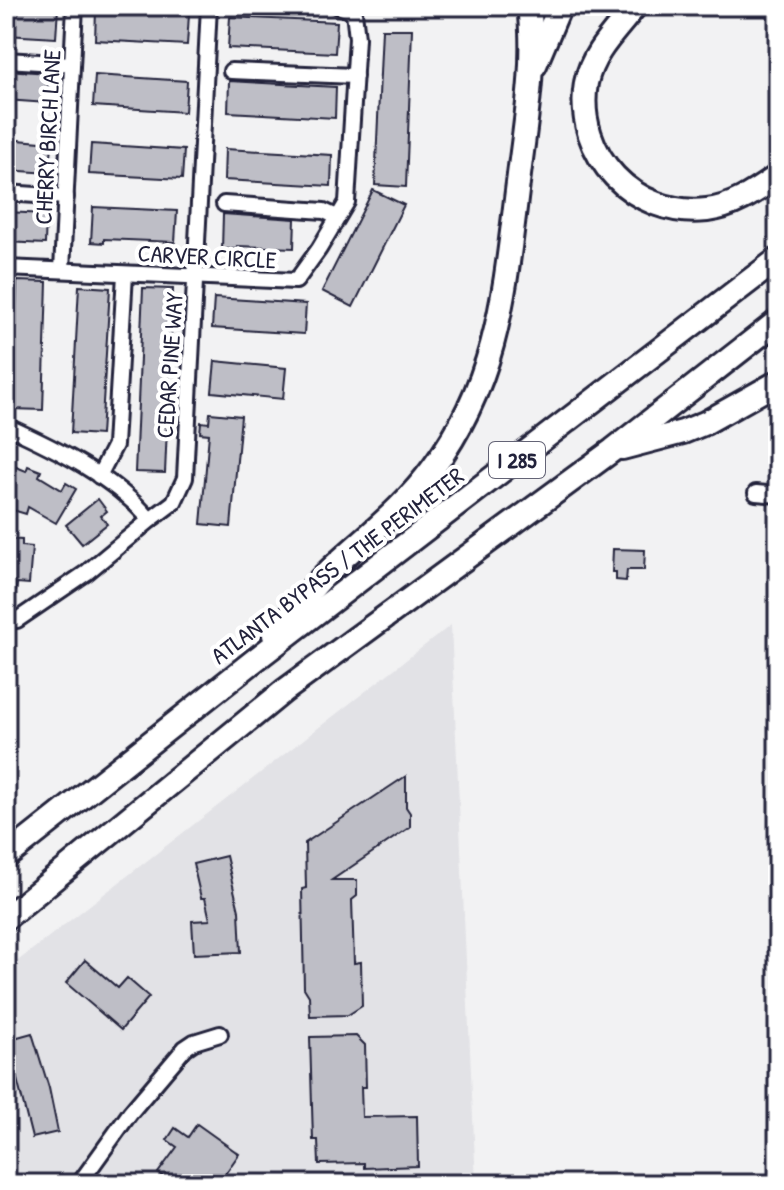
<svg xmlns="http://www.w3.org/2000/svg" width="784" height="1190" viewBox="0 0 784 1190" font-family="'Patrick Hand',sans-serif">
  <rect width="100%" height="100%" fill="#f2f2f3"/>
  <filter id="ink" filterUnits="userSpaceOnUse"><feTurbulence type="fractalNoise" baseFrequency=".0125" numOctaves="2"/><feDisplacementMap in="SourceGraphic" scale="16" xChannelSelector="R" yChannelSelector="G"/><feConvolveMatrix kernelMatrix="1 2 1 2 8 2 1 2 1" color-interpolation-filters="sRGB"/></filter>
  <g filter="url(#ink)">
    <path fill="#e2e2e6" d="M451,625L476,1184H6V970Z"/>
    <g fill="#bebec6" stroke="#22223b" stroke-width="2">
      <path d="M6,6L58,8L56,38L6,35Z"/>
      <path d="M96,10L189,14L187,45L95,40Z"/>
      <path d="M230,17L337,22L335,53L228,48Z"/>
      <path d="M382,29H412L406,187L375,185Z"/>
      <path d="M6,70L49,73L47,103L6,100Z"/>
      <path d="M95,75L187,81L185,112L93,106Z"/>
      <path d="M229,81L336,87L335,118L228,112Z"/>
      <path d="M6,139L52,143L50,173L6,170Z"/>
      <path d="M91,144L184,150L182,179L89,174Z"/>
      <path d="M225,149L332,155L331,186L224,180Z"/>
      <path d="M373,190L404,205L353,307L322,291Z"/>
      <path d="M93,207L177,211L175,242L104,239V243L91,242Z"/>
      <path d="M6,212L46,214L45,244L6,242Z"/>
      <path d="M223,214L295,219L294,248L237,246V249H222Z"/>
      <path d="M17,281L47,282L43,410L12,409Z"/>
      <path d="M79,286L110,288L101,435L71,433Z"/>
      <path d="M143,288L173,289L165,473L135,472Z"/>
      <path d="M214,298L306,304L304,334L212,328Z"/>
      <path d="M215,361L286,368L283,399L212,392Z"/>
      <path d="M210,413L241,416L231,527L201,524L209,434L200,433L201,422L209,423Z"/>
      <path d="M14,466L26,471L28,466L41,471L39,476L62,490L66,483L76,489L56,523L28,507L26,514L6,508V475L11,477Z"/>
      <path d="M98,499L107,511L101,516L107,524L82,544L66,525Z"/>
      <path d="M7,539L22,540V546L32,547L29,584L17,583L16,591L6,590Z"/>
      <path d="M613,549L645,550L644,570H627L626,581L616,580V572H612Z"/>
      <path d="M406,776V807L410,813V827L332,880H357V896L352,900L354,963L361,962L362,1006L348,1015L310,1016L309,996L304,988L302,889L306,888L305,843Z"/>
      <path d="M226,856L239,911L241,952L194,954L192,921L210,920L205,898H201L193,864Z"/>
      <path d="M85,960L118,988L127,978L149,997L121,1030L66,983Z"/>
      <path d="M32,1033L49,1088L58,1132L32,1138L7,1040Z"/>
      <path d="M356,1036L365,1045L366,1087H361L362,1117L417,1116L418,1166L364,1168V1163L319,1164L318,1140H313L310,1037Z"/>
      <path d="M197,1124L239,1154L218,1184H174L158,1173L177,1147L167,1140L175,1128L188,1137Z"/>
    </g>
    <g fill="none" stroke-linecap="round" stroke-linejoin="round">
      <defs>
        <g id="minor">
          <path d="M6,60L72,64"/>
          <path d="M231,71L355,76"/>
          <path d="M6,193L66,197"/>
          <path d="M224,204L324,211L337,217"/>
          <path d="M6,268L296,281L319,249L347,202L357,38L354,12L338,6"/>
          <path d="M62,270L75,6"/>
          <path d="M6,426C55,448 116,478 150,520L86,573L17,620H6"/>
          <path d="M99,476L115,445L125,274"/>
          <path d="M756,493L778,495"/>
          <path d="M150,520L174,502L185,478L209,6"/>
          <path d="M79,1184L130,1113L185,1048L194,1042L220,1034"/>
        </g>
        <g id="highway">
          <path d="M635,6C617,30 592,52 586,83C574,155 635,218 707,210C734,207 756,191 778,176"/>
          <path d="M535,65L560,6"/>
          <path d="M622,448L683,432L705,423L778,382"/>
          <path d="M274,635C292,613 309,590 330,570C365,537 404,508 433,468C501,376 505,284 519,175C526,119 536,63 529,6"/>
          <path d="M6,857L255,660L778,259"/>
          <path d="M6,918L284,691L613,450L778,321"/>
        </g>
      </defs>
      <use href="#minor" stroke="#22223b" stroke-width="20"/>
      <use href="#highway" stroke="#22223b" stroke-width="28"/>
      <use href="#minor" stroke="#fff" stroke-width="14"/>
      <use href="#highway" stroke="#fff" stroke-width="22"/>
    </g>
  </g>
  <g text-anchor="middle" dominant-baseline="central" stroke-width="8" stroke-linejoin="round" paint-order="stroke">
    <rect fill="#fff" stroke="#646476" stroke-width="2" x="489" y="442" width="56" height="36" rx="6"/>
    <g font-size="22" font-weight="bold" fill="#22223b">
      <text x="517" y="460">I 285</text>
    </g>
    <g font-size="24" fill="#22223b" stroke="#fff">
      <text transform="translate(47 137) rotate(-87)">CHERRY BIRCH LANE</text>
      <text transform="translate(207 256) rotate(3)">CARVER CIRCLE</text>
      <text transform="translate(169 365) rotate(-86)">CEDAR PINE WAY</text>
      <text transform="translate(337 565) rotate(-37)">ATLANTA BYPASS / THE PERIMETER</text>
    </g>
  </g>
  <rect width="784" height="1190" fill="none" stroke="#fff" stroke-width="32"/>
  <rect x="16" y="16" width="752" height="1158" fill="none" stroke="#22223b" stroke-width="3" filter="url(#ink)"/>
</svg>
